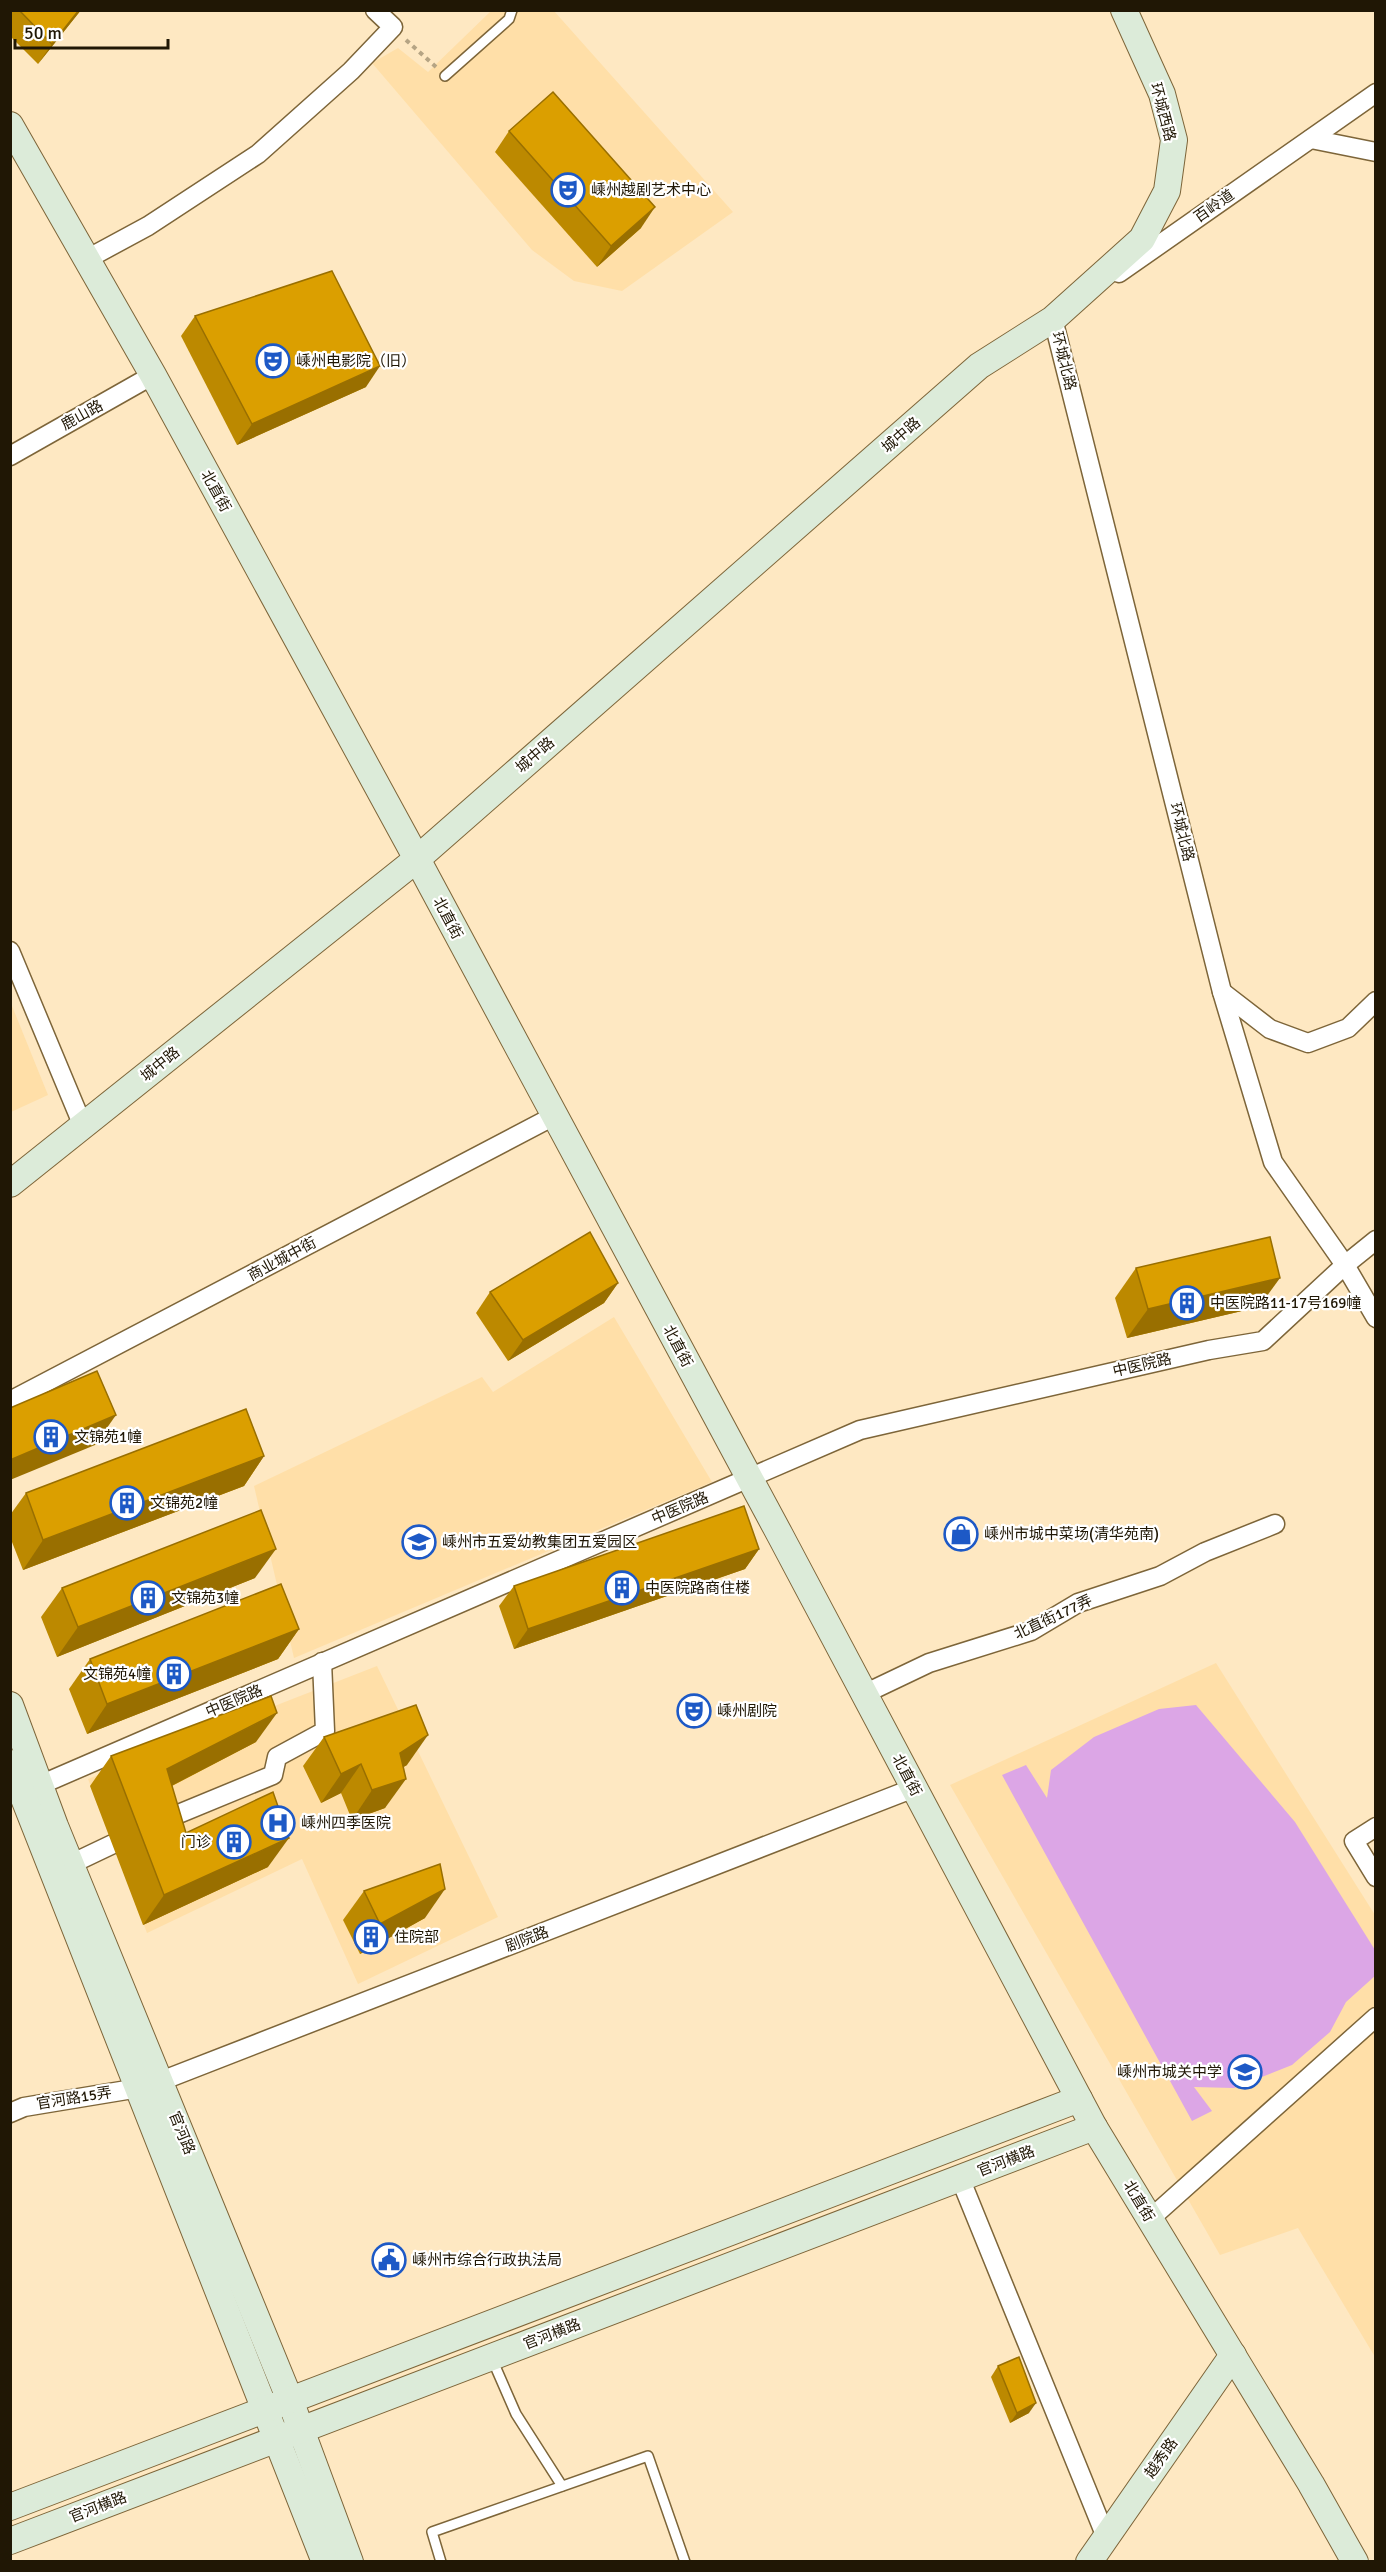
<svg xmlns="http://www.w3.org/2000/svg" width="1386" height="2572" viewBox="0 0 1386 2572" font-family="Signika,'Noto Sans SC',sans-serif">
  <rect width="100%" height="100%" fill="#fee8c2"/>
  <g fill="#ffdfa8">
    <path d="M491,11H554L733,212L622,291L574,281L532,250L372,63L398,48L428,72Z"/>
    <path d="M10,1001L48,1095L11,1112H10Z"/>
    <path d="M614,1317L712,1482L294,1658L254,1486L482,1377L493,1392Z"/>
    <path d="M1216,1663L1375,1915V2357L1298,2228L1220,2255L950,1785Z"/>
    <path d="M377,1666L498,1917L358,1984L302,1859L147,1933L88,1779Z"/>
  </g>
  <path fill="#dca6e6" d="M1196,1705L1295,1822L1375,1950L1376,1975L1346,2002L1330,2032L1292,2065L1234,2088L1194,2087L1212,2111L1192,2121L1002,1775L1026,1765L1047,1798L1051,1770L1094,1737L1159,1709Z"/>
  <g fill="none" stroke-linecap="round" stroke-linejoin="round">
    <defs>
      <g id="lane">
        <path d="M445,76L509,19L512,10"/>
        <path d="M492,2359L516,2414L562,2486"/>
        <path d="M441,2562L432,2532L648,2456L685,2562"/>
      </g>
      <g id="street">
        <path d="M1311,139L1376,152"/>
        <path d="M87,259L148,226L258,154L351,71L393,27L375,10"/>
        <path d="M1119,273L1376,93"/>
        <path d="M1062,313L1053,319L1222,992L1273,1162L1345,1265L1376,1318"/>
        <path d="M10,456L153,375"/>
        <path d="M10,951L83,1126"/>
        <path d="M1222,992L1270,1029L1308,1043L1348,1028L1376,1001"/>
        <path d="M10,1401L554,1116"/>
        <path d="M864,1694L929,1663L1031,1631L1078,1603L1160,1576L1205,1552L1275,1524"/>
        <path d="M29,1782L40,1785L860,1430L1209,1350L1263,1341L1345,1265L1376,1240"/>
        <path d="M159,1822L273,1775L277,1757L325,1731L322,1662"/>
        <path d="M1376,1827L1354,1841L1376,1877"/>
        <path d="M71,1864L134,1834"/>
        <path d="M10,2113L24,2107L139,2088L161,2081L914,1788"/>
        <path d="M960,2178L1106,2537"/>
        <path d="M1150,2219L1376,2017"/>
      </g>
      <g id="secondary">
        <path d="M10,125L153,375L417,859L780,1535L1094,2127L1311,2484L1355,2562"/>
        <path d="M10,1184L417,859L979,366L1053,319L1142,239L1167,191L1174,140L1162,94L1124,10"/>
        <path d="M10,1705L55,1826L290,2400L350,2562"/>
        <path d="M10,1763L325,2562"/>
        <path d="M10,2507L1079,2099"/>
        <path d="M10,2541L1094,2127"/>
        <path d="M1089,2562L1233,2355"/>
      </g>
    </defs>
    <use href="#lane" stroke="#7d6539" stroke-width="12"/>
    <use href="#street" stroke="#7d6539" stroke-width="21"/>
    <use href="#secondary" stroke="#7d6539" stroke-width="28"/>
    <path stroke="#b5a484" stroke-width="4" stroke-dasharray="4.5 4.5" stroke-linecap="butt" d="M406,40L436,67"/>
    <use href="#lane" stroke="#fff" stroke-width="9"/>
    <use href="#street" stroke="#fff" stroke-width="18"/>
    <use href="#secondary" stroke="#dcebd9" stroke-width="26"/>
  </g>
  <g fill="#bc8900">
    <path d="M10,10H81L38,64L10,36Z"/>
    <path d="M509,131L641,228L597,267L495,152Z"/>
    <path d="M195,316L366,387L237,445L181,336Z"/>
    <path d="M1136,1268L1259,1307L1127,1338L1115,1298Z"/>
    <path d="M618,1283L604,1303L508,1361L476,1313L490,1292Z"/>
    <path d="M264,1456L244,1486L23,1570L10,1537V1515L26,1493Z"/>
    <path d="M759,1549L745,1569L514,1649L499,1606L514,1586Z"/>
    <path d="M255,1578L57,1657L41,1617L62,1588Z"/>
    <path d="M299,1629L278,1659L87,1734L69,1689L90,1659Z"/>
    <path d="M324,1737L407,1765L403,1767L385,1808L352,1820L341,1793L321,1803L303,1766Z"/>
    <path d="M256,1742L172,1786L186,1833L268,1867L143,1925L90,1786L111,1756Z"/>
    <path d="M364,1891L425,1918L360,1954L343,1920Z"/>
    <path d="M998,2366L1029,2413L1010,2423L991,2377Z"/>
  </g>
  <g fill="#996f00">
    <path d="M79,10H81L38,64L52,44Z"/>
    <path d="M655,207L641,228L597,267L611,246Z"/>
    <path d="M380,366L366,387L237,445L252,424Z"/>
    <path d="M1280,1278L1259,1307L1127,1338L1148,1309Z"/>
    <path d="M618,1283L604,1303L508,1361L523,1340Z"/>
    <path d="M116,1415L95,1445L10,1480V1460Z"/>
    <path d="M264,1456L244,1486L23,1570L43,1540Z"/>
    <path d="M276,1549L255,1578L57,1657L78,1627Z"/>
    <path d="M759,1549L745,1569L514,1649L528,1629Z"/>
    <path d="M299,1629L278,1659L87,1734L107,1704Z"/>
    <path d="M277,1713L256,1742L146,1799L167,1769Z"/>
    <path d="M428,1735L407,1765L379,1782L400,1753Z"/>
    <path d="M361,1764L341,1793L321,1803L341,1774Z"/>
    <path d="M406,1779L385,1808L352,1820L372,1790Z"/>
    <path d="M289,1838L268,1867L143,1925L164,1895Z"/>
    <path d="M445,1889L425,1918L360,1954L380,1924Z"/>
    <path d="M1036,2403L1029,2413L1010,2423L1017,2413Z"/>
  </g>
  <g fill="#db9f00" stroke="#996f00" stroke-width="1.5">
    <path d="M19,10H79L52,44Z"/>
    <path d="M553,92L655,207L611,246L509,131Z"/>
    <path d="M332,271L380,366L252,424L195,316Z"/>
    <path d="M590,1232L618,1283L523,1340L490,1292Z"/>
    <path d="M1270,1237L1280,1278L1148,1309L1136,1268Z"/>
    <path d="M97,1371L116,1415L10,1460V1408Z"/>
    <path d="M246,1409L264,1456L43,1540L26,1493Z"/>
    <path d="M744,1506L759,1549L528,1629L514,1586Z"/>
    <path d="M261,1510L276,1549L78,1627L62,1588Z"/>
    <path d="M281,1584L299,1629L107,1704L90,1659Z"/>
    <path d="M271,1696L277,1713L167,1769L186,1833L273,1792L289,1838L164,1895L111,1756Z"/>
    <path d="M416,1705L428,1735L400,1753L406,1779L372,1790L361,1764L341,1774L324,1737Z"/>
    <path d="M440,1864L445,1889L380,1924L364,1891Z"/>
    <path d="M1019,2357L1036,2403L1017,2413L998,2366Z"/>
  </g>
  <defs>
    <symbol id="theatre-ring" viewBox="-11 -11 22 22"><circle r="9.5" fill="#fff" stroke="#1d59c6" stroke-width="1.5"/><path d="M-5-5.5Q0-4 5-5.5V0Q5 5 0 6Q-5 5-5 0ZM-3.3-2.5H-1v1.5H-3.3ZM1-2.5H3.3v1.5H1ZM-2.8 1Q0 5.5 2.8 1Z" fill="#1d59c6"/></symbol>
    <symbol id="building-ring" viewBox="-11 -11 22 22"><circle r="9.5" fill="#fff" stroke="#1d59c6" stroke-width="1.5"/><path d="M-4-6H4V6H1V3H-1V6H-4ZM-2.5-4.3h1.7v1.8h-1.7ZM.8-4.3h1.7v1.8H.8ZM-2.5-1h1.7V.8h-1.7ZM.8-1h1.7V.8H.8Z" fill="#1d59c6"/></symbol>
    <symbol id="shop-ring" viewBox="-11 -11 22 22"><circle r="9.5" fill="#fff" stroke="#1d59c6" stroke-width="1.5"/><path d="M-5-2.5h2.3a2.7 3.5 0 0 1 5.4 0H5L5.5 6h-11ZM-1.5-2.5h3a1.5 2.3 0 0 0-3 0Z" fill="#1d59c6"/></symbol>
    <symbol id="school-ring" viewBox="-11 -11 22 22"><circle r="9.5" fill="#fff" stroke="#1d59c6" stroke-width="1.5"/><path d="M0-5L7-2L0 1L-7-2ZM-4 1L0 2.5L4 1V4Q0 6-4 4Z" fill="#1d59c6"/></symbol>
    <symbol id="hospital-ring" viewBox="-11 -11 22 22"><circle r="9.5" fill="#fff" stroke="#1d59c6" stroke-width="1.5"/><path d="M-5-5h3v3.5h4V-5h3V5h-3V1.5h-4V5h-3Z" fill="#1d59c6"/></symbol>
    <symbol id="civic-ring" viewBox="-11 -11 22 22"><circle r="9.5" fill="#fff" stroke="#1d59c6" stroke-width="1.5"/><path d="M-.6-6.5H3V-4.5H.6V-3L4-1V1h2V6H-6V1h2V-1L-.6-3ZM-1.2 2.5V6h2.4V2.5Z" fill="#1d59c6"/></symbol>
  </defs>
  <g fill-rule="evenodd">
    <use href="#theatre-ring" x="549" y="171" width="38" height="38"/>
    <use href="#theatre-ring" x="254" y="342" width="38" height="38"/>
    <use href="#building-ring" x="1168" y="1284" width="38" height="38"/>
    <use href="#building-ring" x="32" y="1418" width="38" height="38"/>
    <use href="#building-ring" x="108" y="1484" width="38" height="38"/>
    <use href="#shop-ring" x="942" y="1515" width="38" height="38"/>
    <use href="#school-ring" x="400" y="1523" width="38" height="38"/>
    <use href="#building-ring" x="603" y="1569" width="38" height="38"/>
    <use href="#building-ring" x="129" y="1579" width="38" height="38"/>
    <use href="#building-ring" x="155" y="1655" width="38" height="38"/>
    <use href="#theatre-ring" x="675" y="1692" width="38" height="38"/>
    <use href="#hospital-ring" x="259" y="1804" width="38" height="38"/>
    <use href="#building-ring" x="215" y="1823" width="38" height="38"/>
    <use href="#building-ring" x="352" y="1918" width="38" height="38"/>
    <use href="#school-ring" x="1226" y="2053" width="38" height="38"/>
    <use href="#civic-ring" x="370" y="2241" width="38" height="38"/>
  </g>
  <g text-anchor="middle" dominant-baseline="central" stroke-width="4.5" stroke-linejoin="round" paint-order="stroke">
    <g font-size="15" fill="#201705" stroke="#fff">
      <text transform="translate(1163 112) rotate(75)">环城西路</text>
      <text transform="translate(1214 206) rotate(-35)">百岭道</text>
      <text transform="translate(1064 361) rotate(76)">环城北路</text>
      <text transform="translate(82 415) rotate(-29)">鹿山路</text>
      <text transform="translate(901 435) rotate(-41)">城中路</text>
      <text transform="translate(216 491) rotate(61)">北直街</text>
      <text transform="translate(535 755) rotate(-41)">城中路</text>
      <text transform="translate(1182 832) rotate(76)">环城北路</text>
      <text transform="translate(448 918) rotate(62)">北直街</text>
      <text transform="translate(160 1064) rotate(-39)">城中路</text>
      <text transform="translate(282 1259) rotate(-28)">商业城中街</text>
      <text transform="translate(678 1346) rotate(62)">北直街</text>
      <text transform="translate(1142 1365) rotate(-13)">中医院路</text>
      <text transform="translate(680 1508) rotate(-23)">中医院路</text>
      <text transform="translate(1053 1617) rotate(-25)">北直街177弄</text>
      <text transform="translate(234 1701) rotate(-23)">中医院路</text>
      <text transform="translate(907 1775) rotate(62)">北直街</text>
      <text transform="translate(527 1939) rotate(-21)">剧院路</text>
      <text transform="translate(74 2098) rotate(-9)">官河路15弄</text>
      <text transform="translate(182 2133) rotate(68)">官河路</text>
      <text transform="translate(1006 2161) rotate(-21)">官河横路</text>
      <text transform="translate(1139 2201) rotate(59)">北直街</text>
      <text transform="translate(552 2334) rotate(-21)">官河横路</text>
      <text transform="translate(1161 2458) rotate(-55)">越秀路</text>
      <text transform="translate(98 2507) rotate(-21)">官河横路</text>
    </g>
    <g font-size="15" fill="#201705" stroke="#fff" text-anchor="start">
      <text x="591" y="190">嵊州越剧艺术中心</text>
      <text x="296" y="361">嵊州电影院（旧）</text>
      <text x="1210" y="1303">中医院路11-17号169幢</text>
      <text x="74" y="1437">文锦苑1幢</text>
      <text x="150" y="1503">文锦苑2幢</text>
      <text x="984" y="1534">嵊州市城中菜场(清华苑南)</text>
      <text x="442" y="1542">嵊州市五爱幼教集团五爱园区</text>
      <text x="645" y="1588">中医院路商住楼</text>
      <text x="171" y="1598">文锦苑3幢</text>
      <text x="151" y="1674" text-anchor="end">文锦苑4幢</text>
      <text x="717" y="1711">嵊州剧院</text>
      <text x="301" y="1823">嵊州四季医院</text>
      <text x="211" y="1842" text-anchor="end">门诊</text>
      <text x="394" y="1937">住院部</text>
      <text x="1222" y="2072" text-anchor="end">嵊州市城关中学</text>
      <text x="412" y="2260">嵊州市综合行政执法局</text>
    </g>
  </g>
  <rect width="1386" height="2572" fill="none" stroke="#201705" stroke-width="24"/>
  <path d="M15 39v9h153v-9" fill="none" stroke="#201705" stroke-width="3"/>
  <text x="24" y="39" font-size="18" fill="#201705" stroke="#ffffff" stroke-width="4.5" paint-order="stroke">50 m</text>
</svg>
